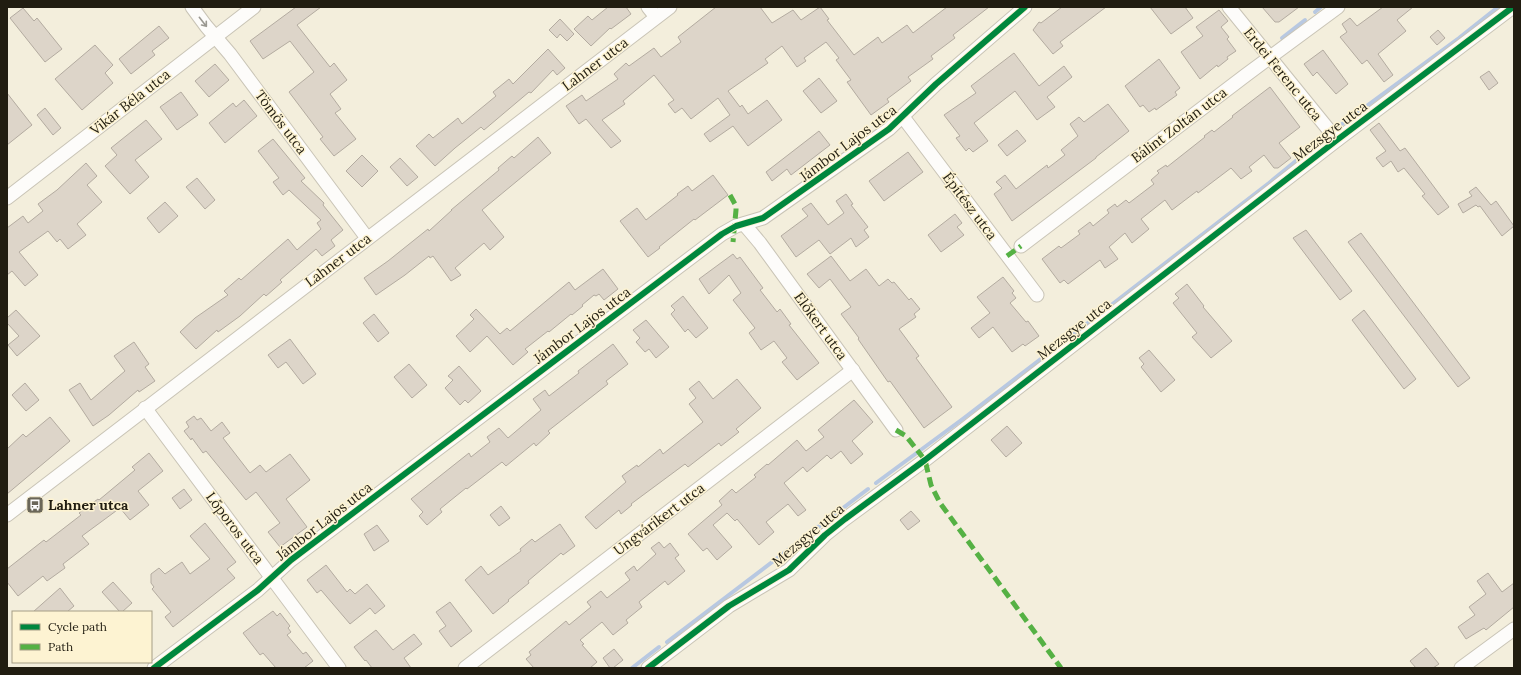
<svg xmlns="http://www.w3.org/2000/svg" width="1521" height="675" viewBox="0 0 1521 675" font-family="Lora,serif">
  <rect width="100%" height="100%" fill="#f3eedc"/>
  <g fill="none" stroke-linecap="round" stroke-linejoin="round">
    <g stroke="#b8c8e1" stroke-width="4">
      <path d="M1315,12L1321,7"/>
      <path d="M1282,38L1305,20"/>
      <path d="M1338,127L1459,38L1498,7"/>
      <path d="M876,483L964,418L1097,316L1269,183L1324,138"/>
      <path d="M667,642L868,489"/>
      <path d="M632,668L659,647"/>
    </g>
  </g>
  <g fill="#ddd5c9" stroke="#b3aba0">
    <path d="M296,7H321L297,25L330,67L334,63L347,80L330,94L341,109L335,113L356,139L334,156L320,139L323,137L289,92L314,72L290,41L263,59L250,41Z"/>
    <path d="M608,7H626L631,14L611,29L610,28L591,46L574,29L588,16L592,20Z"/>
    <path d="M716,7H760L772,23L793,10L801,20L820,7L829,19L827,20L854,55L878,37L882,43L907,25L913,33L947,7H989L953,35L955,38L931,56L933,59L908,77L911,81L887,99L889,102L871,115L847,82L851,80L836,60L839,58L826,42L804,58L806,61L797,67L782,46L765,59L768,63L728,91L740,107L742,105L748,114L767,100L782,120L748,146L733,126L710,142L704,134L730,115L718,98L691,119L682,108L675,113L668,104L674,100L654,75L623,101L625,104L602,120L621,141L611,148L586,119L579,124L566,106L582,95L586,101L618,79L614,74L626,63L629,66L654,48L661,57L681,42L678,37Z"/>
    <path d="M1062,7H1106L1060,42L1063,46L1053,54L1033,30L1039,22L1041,23Z"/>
    <path d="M1150,7H1185L1193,18L1171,34Z"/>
    <path d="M1262,7H1299L1279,22H1275Z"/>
    <path d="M1383,7H1413L1397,20L1406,31L1378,54L1393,75L1384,82L1367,60L1362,64L1340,37L1347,32L1342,24L1350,18L1357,26Z"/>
    <path d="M23,8L34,21L37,18L62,49L45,62L10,18Z"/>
    <path d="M1219,10L1228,21L1221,27L1229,37L1227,39L1236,51L1227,57L1228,59L1218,67L1217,65L1200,79L1181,52L1203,36L1196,27Z"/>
    <path d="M560,19L574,34L567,41L560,34L557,38L549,30Z"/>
    <path d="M159,26L169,38L152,51L155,55L131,74L119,59Z"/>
    <path d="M1438,30L1445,38L1437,45L1430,37Z"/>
    <path d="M95,45L113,65L105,73L113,83L82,110L55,79Z"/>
    <path d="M548,49L565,68L557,75L553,70L531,93L529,92L484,130L481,127L455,148L435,166L416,146L429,134L433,138L458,118L462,124L496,96L493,92L509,79L513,84Z"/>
    <path d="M1323,50L1348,84L1336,94L1317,72L1313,76L1304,64Z"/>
    <path d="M1014,53L1039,86L1064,66L1072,77L1047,97L1055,107L1037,120L1015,91L974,123L988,141L973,152L969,148L966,151L956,138L960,136L944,115L976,93L971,86Z"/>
    <path d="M1159,59L1180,88L1175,92L1177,95L1156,110L1155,108L1149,112L1143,105L1140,107L1125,86Z"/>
    <path d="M215,64L229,80L209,97L195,81Z"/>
    <path d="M1489,71L1498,83L1489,90L1480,77Z"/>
    <path d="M819,78L837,101L821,113L803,91Z"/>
    <path d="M1270,87L1300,127L1279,143L1291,158L1278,168H1274L1264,155L1249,167L1252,171L1241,179L1231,168L1198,193L1197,191L1172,210L1165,200L1141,219L1149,229L1132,243L1125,233L1109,247L1118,259L1105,268L1100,260L1068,284L1064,280L1060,283L1042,259L1059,246L1061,248L1080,234L1078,231L1090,222L1093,226L1109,213L1107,210L1115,204L1117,207L1126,200L1129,203L1154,184L1151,180L1159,173L1157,171L1166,165L1167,167L1205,137L1204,136L1212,130L1214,132L1233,117L1232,116Z"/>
    <path d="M181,92L198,115L177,130L160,107Z"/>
    <path d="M7,93L32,125L7,145Z"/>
    <path d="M244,100L257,116L225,143L209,123L233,103L236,107Z"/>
    <path d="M1108,104L1129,131L1096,157V158L1012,221L994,194L1002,188L996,182L1005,175L1016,189L1047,165L1048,168L1065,155L1061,150L1078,136L1070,124L1079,117L1084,122Z"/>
    <path d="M45,108L61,128L53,135L37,115Z"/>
    <path d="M146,120L162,139L135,160L149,177L130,194L105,166L117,155L111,148Z"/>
    <path d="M1379,123L1400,151L1405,148L1449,207L1438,215L1422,196L1425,194L1404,168L1398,172L1391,161L1383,167L1376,158L1386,151L1370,130Z"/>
    <path d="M1017,130L1026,141L1007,156L998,145Z"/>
    <path d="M819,131L830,145L791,175L787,169L772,181L766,172Z"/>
    <path d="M538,137L551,153L482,210L504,237L490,250L484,243L455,268L461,275L451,281L433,256L430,258L429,256L405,275L376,295L364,278L388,261L428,229L429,231L452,210H451L499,170L498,168L512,156L514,158Z"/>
    <path d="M273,139L305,178L301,181L324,203L323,205L343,230L331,240L335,246L322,256L316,249L280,280L282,282L266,296L264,294L240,316L218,332L217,330L196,349L180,332L195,318L228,295L224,291L239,278L241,280L288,239L297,250L321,229L317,223L321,220L289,190L283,195L273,182L279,178L258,151Z"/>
    <path d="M908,152L923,172L884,201L869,181Z"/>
    <path d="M362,155L378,171L362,187L346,171Z"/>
    <path d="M400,158L418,177L407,186L390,167Z"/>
    <path d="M86,163L97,176L87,185L102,202L77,224L86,235L68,249L60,239L57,242L48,231L19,252L38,275L25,286L12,271L7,275V228L23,216L28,223L43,211L38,204L57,190Z"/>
    <path d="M713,175L728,195L695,220L694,219L659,247L660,248L648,257L620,221L637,208L646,220L678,195L677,194L688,186L692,191Z"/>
    <path d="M197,178L215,200L205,209L186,187Z"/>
    <path d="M1476,187L1491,205L1496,201L1514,226L1502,236L1480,206L1478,207L1476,205L1463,213L1458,204L1472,196L1469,192Z"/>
    <path d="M846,194L853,204L851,205L868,227L864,230L869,237L856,247L851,238L830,254L819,240L796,257L781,236L808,216L802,209L811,203L828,225L844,213L836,201Z"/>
    <path d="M165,202L178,216L159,233L147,218Z"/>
    <path d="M955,214L962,223L957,227L964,235L941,252L928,235Z"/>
    <path d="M1306,230L1352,291L1340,300L1293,238Z"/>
    <path d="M1361,233L1470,378L1458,387L1348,242Z"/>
    <path d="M733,254L737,259L740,257L763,288L760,290L777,312L780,309L791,324L789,325L819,363L797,380L782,362L787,358L774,341L761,350L749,333L755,328L733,300L741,293L729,275L709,294L699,279Z"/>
    <path d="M831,256L850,281L866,269L879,286L888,279L892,283L894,282L909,300L911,298L920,309L914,314L916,317L899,329L919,356L916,358L952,407L924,428L890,381L888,382L858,339L859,338L841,314L851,307L830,279L819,288L807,274Z"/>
    <path d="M603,269L618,289L604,300L599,294L596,296L594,295L582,305L583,306L572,315L571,314L549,332L548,331L525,349L528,352L513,365L487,336L470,352L456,336L474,319L470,315L476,309L500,334L507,328L510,331L569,282L575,290Z"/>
    <path d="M1003,277L1014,291L1012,293L1016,298L1010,303L1026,322L1028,321L1039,336L1025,346L1023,344L1012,352L993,327L979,338L971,328L990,313L977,297Z"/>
    <path d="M1187,284L1204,306L1203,307L1232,341L1211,358L1192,337L1197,333L1173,303L1179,298L1175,294Z"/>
    <path d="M683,296L708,328L696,338L688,329L685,332L671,314L675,310L671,306Z"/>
    <path d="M16,310L40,336L17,356L8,345L19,336L7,323V318Z"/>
    <path d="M1364,310L1416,379L1404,389L1352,320Z"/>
    <path d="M374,314L389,333L378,342L363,323Z"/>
    <path d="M646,320L669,347L656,358L649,349L645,352L636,342L640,338L633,330Z"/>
    <path d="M290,339L316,374L303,384L286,362L278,368L268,355Z"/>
    <path d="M134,342L149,364L145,367L155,381L139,392L138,390L109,415L93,426L69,390L80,383L91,400L125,371L114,356Z"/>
    <path d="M613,344L628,364L606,381L608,384L548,431L550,433L536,446L534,443L506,466L502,462L467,489L466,488L440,509L442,512L427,525L419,516L423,512L411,499L469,453L471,457L490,442L487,437L499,428L508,438L541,410L533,399L545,390L549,396L579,373L578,371Z"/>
    <path d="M1149,350L1175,380L1161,392L1141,367L1144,364L1139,358Z"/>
    <path d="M409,364L427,385L412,398L394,377Z"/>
    <path d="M459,366L481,391L468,403L465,400L460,405L445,388L453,380L448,376Z"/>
    <path d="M737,379L761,408L736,429L739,432L721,446L719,443L688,467L685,464L631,504L632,505L621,514L619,510L596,529L585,517L626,482L622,476L637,465L638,467L660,449L663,454L703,422L689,404L696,398L689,389L699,381L713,399Z"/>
    <path d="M25,383L39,400L26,411L12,395Z"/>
    <path d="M854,400L873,422L852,441L863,454L851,464L841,451L831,459L827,455L807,472L803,467L784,483L806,510L798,516L788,504L766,522L774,532L759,545L737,519L735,521L727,513L713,525L732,547L717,560L707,548L703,551L688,534L722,505L719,501L732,489L736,493L756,477L754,475L767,464L768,465L797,440L806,451L824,437L818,430Z"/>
    <path d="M194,416L197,420L201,418L211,431L222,422L230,433L223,438L250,473L260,465L266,472L290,454L310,480L286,499L307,527L280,547L268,532L280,523L256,492L246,500L206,451L203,453L192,438L191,440L184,431L189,427L186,422Z"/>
    <path d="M50,417L70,441L7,494V449L23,434L26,437Z"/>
    <path d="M1007,426L1022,443L1006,457L991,440Z"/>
    <path d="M149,453L163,471L138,491L149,505L130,520L120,508L82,536L89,544L63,564L65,568L47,581L43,576L18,596L7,582V569L44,540L46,542L81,515L79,513L98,499L99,500L135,470L132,467Z"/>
    <path d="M184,489L192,500L180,509L172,498Z"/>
    <path d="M501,506L510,518L499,526L490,515Z"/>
    <path d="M911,511L920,521L908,530L900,520Z"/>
    <path d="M205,523L236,562L227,569L235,578L173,627L165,617L171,612L152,589L154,587L151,583V574L159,568L165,574L182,562L190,574L210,559L190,536Z"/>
    <path d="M560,524L575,546L563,555L561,553L528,581L529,583L508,600L509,601L493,614L465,580L481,566L488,575L521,551L520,549L532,539L535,542Z"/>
    <path d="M377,525L389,541L374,551L364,534Z"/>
    <path d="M659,542L664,548L670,543L679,555L675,558L685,571L668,585L665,581L639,602L642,607L626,620L628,623L613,635L602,622L580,640L584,644L582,645L597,662L590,668H534L526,659L531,655L529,652L566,621L569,625L591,607L587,602L601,591L607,598L630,580L625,573L634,566L637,571L656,554L651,548Z"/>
    <path d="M326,565L347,592L350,589L355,594L367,584L385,606L375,614L370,608L350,624L321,590L317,593L307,580Z"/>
    <path d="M1488,573L1502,592L1514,583V607L1486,630L1484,628L1466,639L1458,627L1475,615L1469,607L1486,594L1477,581Z"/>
    <path d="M113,582L132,603L122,612H120L102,592Z"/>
    <path d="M60,588L74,606L67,612H33Z"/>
    <path d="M450,602L472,631L451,647L439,631L446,626L436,612Z"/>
    <path d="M273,611L277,616L280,613L290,626L288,628L291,632L287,635L303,654L306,652L313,661L304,668H276L263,653L260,655L243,633Z"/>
    <path d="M376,630L393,650L414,634L422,644L404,658L411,668H372L366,660L365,661L354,647Z"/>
    <path d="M1426,648L1439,664L1433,668H1416L1410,661Z"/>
    <path d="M614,649L623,660L613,668H610L603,658Z"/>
  </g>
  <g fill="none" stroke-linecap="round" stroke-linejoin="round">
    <defs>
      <g id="minor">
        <path d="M192,7L206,26L230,54L367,238"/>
        <path d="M648,7L656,17"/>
        <path d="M1229,7L1337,140"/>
        <path d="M903,117L1037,295"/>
        <path d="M7,198L254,7"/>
        <path d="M744,224L760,243L896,430"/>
        <path d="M1021,246L1246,75L1338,7"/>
        <path d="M145,408L339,668"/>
        <path d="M7,515L670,7"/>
        <path d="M154,668L258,590L291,560L722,234L736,226L763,218L889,129L936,84L1025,7"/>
        <path d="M465,668L853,370"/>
        <path d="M648,668L729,606L789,570L825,535L845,519L925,460L1337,140L1513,7"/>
        <path d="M1461,668L1514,629"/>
      </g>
    </defs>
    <use href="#minor" stroke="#c9c4b6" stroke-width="15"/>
    <use href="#minor" stroke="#fdfcfa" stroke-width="13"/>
    <g stroke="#55b144" stroke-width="5" stroke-dasharray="10 5" stroke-linecap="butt">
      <path d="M730,195L736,206V210L733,242"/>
      <path d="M1007,256L1021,246"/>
      <path d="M896,430L906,436L925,460L931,485L940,503L1061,668"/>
    </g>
    <defs>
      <g id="cycleway">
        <path d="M154,668L258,590L291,560L722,234L736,226L763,218L889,129L936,84L1025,7"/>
        <path d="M648,668L729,606L789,570L825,535L845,519L925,460L1337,140L1513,7"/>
      </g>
    </defs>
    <use href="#cycleway" stroke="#fdf3d2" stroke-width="8"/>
    <use href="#cycleway" stroke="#00873e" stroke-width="6"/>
  </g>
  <defs><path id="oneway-shaft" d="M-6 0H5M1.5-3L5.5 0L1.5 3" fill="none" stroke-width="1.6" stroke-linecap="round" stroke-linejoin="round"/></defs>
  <use stroke="#9a9891" href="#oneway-shaft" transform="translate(203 22) rotate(52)"/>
  <defs>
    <symbol id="bus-square" viewBox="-11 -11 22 22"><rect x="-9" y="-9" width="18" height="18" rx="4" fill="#6a6658" stroke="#fdf3d2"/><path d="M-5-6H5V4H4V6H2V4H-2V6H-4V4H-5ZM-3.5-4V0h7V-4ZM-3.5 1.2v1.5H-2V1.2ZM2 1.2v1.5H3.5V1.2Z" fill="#fff"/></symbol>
  </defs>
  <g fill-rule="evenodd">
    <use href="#bus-square" x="25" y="495" width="20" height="20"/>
  </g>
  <g text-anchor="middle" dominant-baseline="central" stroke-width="3" stroke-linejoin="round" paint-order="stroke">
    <g font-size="14" fill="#211d11" stroke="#fdf3d2">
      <text transform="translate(595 64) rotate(-37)">Lahner utca</text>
      <text transform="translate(1283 74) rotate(51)">Erdei Ferenc utca</text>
      <text transform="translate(130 102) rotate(-38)">Vikár Béla utca</text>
      <text transform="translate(281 122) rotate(53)">Tömös utca</text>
      <text transform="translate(1179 125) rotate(-37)">Bálint Zoltán utca</text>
      <text transform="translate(1330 131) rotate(-37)">Mezsgye utca</text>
      <text transform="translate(848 143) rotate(-37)">Jámbor Lajos utca</text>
      <text transform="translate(970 206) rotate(53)">Építész utca</text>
      <text transform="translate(338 260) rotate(-37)">Lahner utca</text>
      <text transform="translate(582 325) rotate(-37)">Jámbor Lajos utca</text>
      <text transform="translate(821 326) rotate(54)">Előkert utca</text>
      <text transform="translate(1074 329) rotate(-38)">Mezsgye utca</text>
      <text transform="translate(659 519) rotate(-37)">Ungvárikert utca</text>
      <text transform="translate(324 521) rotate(-38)">Jámbor Lajos utca</text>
      <text transform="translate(235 528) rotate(53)">Lőporos utca</text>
      <text transform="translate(808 535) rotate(-40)">Mezsgye utca</text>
    </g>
    <g font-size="14" font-weight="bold" fill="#211d11" stroke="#fdf3d2" text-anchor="start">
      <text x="48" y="505">Lahner utca</text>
    </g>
  </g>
  <rect width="1521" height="675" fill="none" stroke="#211d11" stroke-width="16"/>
  <rect x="12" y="611" width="140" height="52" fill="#fdf3d2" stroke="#a59d85"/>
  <rect x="20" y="624" width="20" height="6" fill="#00873e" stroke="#a59d85"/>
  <text x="48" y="631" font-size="12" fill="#211d11">Cycle path</text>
  <rect x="20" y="644" width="20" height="6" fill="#55b144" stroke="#a59d85"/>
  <text x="48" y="651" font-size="12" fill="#211d11">Path</text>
</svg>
